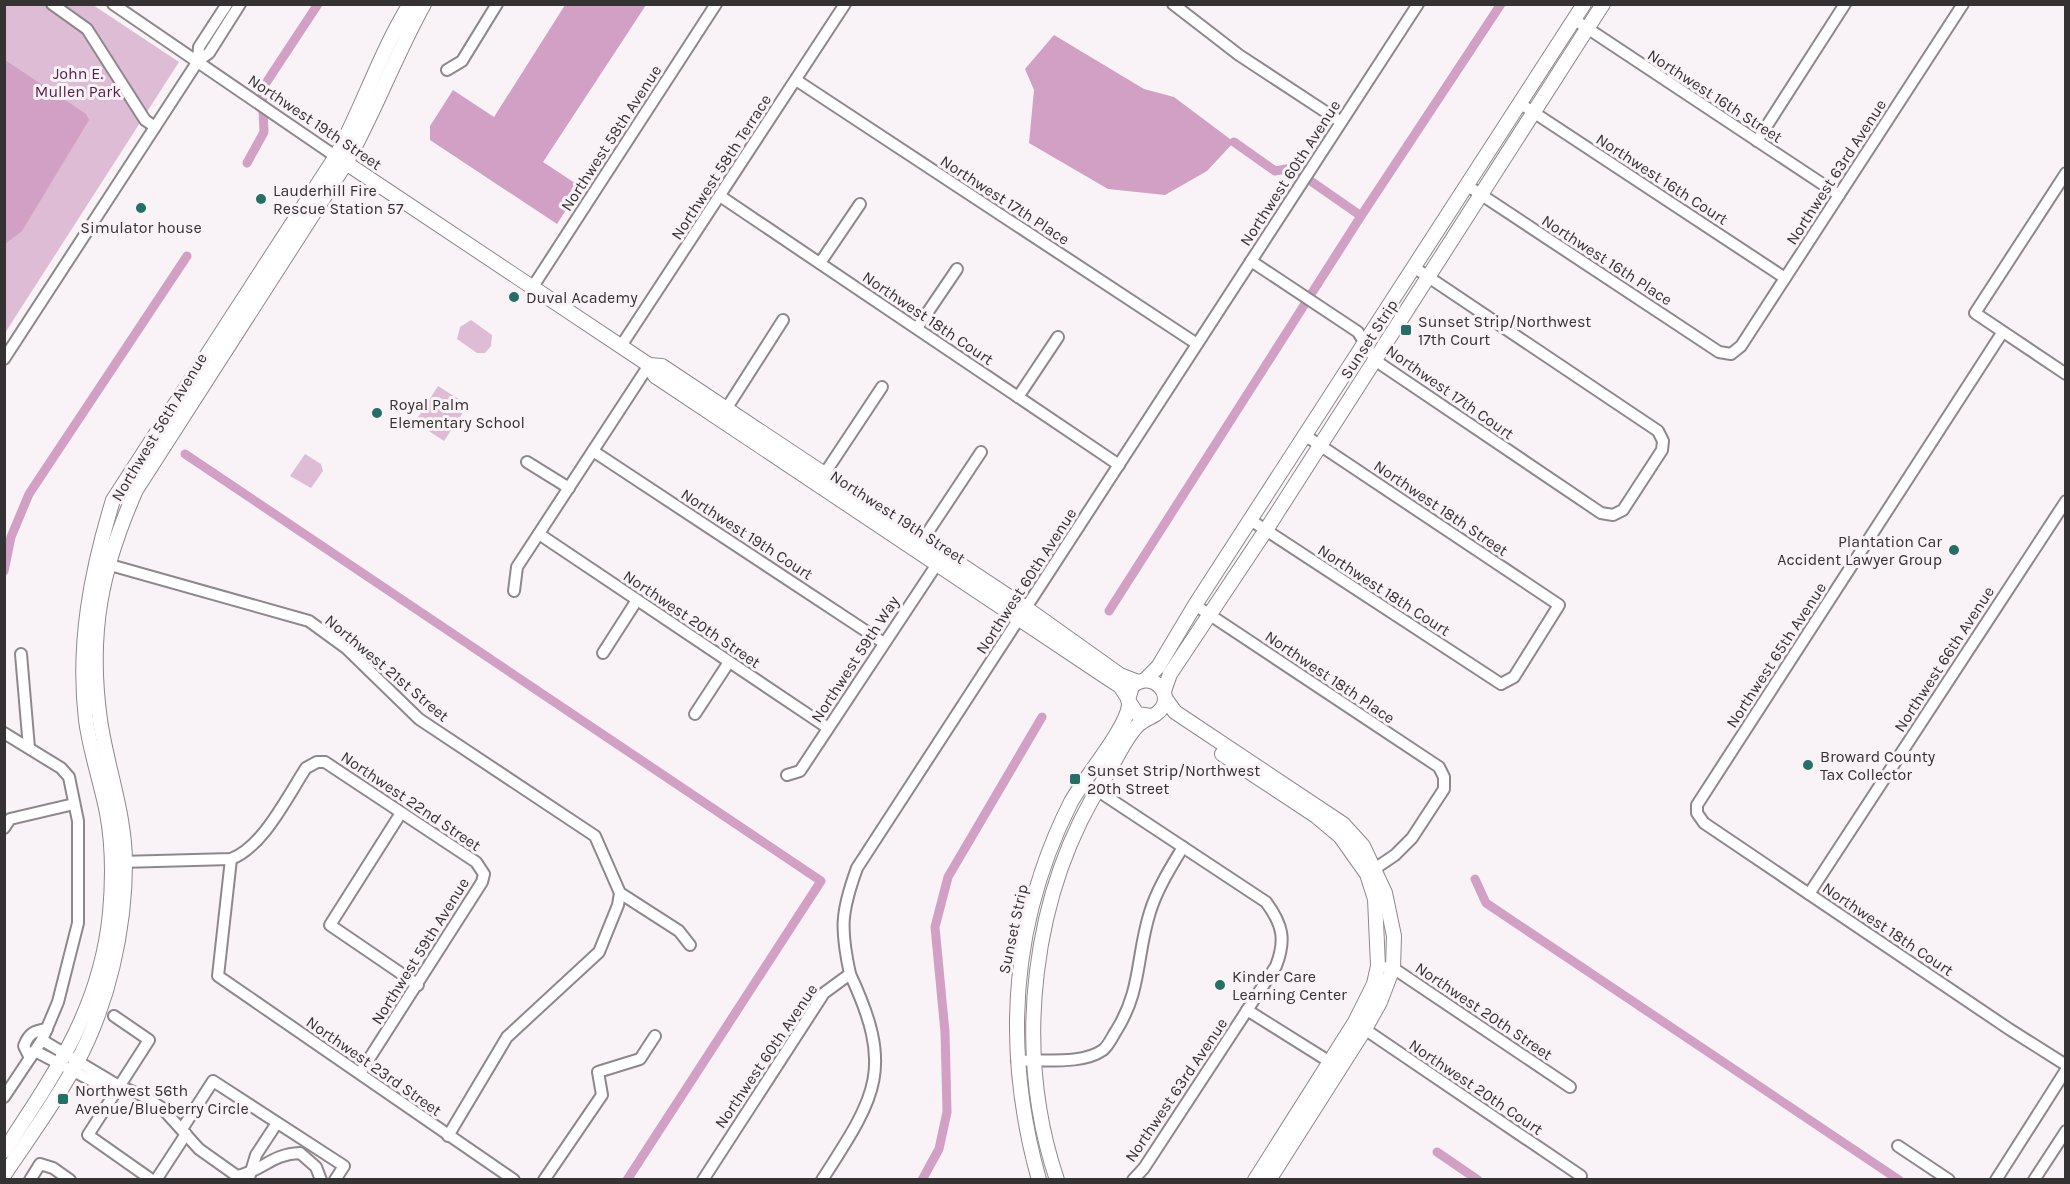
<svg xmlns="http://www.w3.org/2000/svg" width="2070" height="1184" viewBox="0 0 2070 1184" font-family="Karla,sans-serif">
  <rect width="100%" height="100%" fill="#f9f3f7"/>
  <g fill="#debcd5">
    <path d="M5,5H93L179,62L5,333Z"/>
    <path d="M471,320L492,335L491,346L485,353H477L457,339L460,327Z"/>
    <path d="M438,386L468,405L444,441L415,422Z"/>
    <path d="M305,454L321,464L323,471L311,488L290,476Z"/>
  </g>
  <g fill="#d1a0c4">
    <path d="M565,5H646L543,162L581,187L557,224L430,140V126L453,90L494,117Z"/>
    <path d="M1054,35L1144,89L1174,97L1234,142L1207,171L1165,195L1108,189L1029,143L1034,90L1025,69Z"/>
    <path d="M5,60L86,114L89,120L22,231L5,244Z"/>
  </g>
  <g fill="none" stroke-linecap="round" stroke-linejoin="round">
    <g stroke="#d1a0c4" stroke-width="9">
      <path d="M1234,142L1275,171L1292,168L1361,216"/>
      <path d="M247,163L264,132L262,89L318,4"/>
      <path d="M185,454L821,881L627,1180"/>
      <path d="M4,571L11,537L29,494L187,256"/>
      <path d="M1109,611L1361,216L1501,4"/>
      <path d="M1475,879L1486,903L1899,1180"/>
      <path d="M1437,1152L1478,1180"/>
      <path d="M922,1180L939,1149L947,1112L945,1032L935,927L948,877L1042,717"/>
    </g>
    <defs>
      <g id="minor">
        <path d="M52,4L87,29L145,120L155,127"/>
        <path d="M113,4L341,160"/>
        <path d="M1173,4L1239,55L1341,122"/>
        <path d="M1575,20L1839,195"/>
        <path d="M198,61L199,47L227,4"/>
        <path d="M447,70L462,61L497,4"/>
        <path d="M796,80L1197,344"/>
        <path d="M1521,104L1785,278"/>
        <path d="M1757,141L1845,4"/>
        <path d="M2066,173L1975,313L2066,374"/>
        <path d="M1468,186L1719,352L1731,354L1741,346L1963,4"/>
        <path d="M720,196L1119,465"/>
        <path d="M1251,261L1358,332L1375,360L1382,365L1601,513L1613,515L1623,510L1662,450L1663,441L1658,431L1415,268"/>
        <path d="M820,263L860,204"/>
        <path d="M532,288L716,4"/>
        <path d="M917,328L957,269"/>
        <path d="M2002,333L1697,805V813L1704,823L2009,1029L2066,1065"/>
        <path d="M621,346L845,4"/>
        <path d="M4,359L198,61L209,53L240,4"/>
        <path d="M1018,397L1058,337"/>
        <path d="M723,414L783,320"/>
        <path d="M593,451L884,643"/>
        <path d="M527,462L569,488"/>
        <path d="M821,479L882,387"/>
        <path d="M1252,521L1501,684L1514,677L1559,605L1306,436"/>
        <path d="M539,534L828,728"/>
        <path d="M920,544L981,452"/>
        <path d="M103,563L309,621L346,648L419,719L595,836L620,893L679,931L690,945"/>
        <path d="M514,591L517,567L649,365"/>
        <path d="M1195,605L1439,767L1444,777V789L1412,838L1395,855L1370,872"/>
        <path d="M603,653L637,600"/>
        <path d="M21,654L29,748"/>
        <path d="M695,714L729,662"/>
        <path d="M4,733L61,768L69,777L78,821V923L58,1002L42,1040L4,1097"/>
        <path d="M787,775L800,771L941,558"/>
        <path d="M1083,781L1266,902C1283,925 1286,940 1276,966L1144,1168L1133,1180"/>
        <path d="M401,813L330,925L418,985"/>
        <path d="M4,828L10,819L74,804"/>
        <path d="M231,859L218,976L514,1180"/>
        <path d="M120,862L231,859C263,847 287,797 306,768L317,762H325L476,862L484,874L482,882L360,1073"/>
        <path d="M1809,894L2066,501"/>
        <path d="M1387,967L1393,968L1570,1087"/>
        <path d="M1247,1010L1330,1062"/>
        <path d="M114,1016L149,1040L88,1135L152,1180"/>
        <path d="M1360,1026L1581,1176"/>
        <path d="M42,1040L119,1086L143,1096L162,1108L199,1149L237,1176C263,1171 271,1154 300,1153L316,1167L321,1180"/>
        <path d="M35,1051L106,1088L119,1086"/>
        <path d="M30,1058L24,1046C29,1033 34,1031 47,1029"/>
        <path d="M1017,1061C1042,1059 1082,1065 1103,1050C1109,1045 1112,1037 1116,1031C1142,990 1136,956 1150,912C1157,889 1171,867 1183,847"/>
        <path d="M182,1129L213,1081L344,1166L335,1180"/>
        <path d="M448,1136L507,1037L599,952L618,905L620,893"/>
        <path d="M1898,1146L1949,1180"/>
        <path d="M250,1175L256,1155L277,1123"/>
        <path d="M30,1180L40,1164L53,1168L70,1180"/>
        <path d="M156,1180L186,1134"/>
        <path d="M544,1180L602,1095L598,1072L640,1059L655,1036"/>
        <path d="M703,1180L824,993L850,974C840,928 841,912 857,868L1418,4"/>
        <path d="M822,1180C876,1096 895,1070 850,974"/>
        <path d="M1996,1180L2066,1070"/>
        <path d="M2034,1180L2066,1131"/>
      </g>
      <g id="tertiary">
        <path d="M346,163L649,365L655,376L1109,679L1120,686L1128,698"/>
        <path d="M649,365L662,366L1026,608L1120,675L1138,682"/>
        <path d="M1145,680L1158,667L1195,605L1584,4"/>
        <path d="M1164,691L1170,674L1266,530L1603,4"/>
        <path d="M1165,698L1175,712L1343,824L1363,846L1385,893L1394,936L1393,968L1380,1002L1365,1029L1269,1180"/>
        <path d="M1222,754L1316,816L1340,836L1367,874L1375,899L1378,966L1374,984L1355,1022L1255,1180"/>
        <path d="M4,1151C55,1073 101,1008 110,913C113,880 113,845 107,813C101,782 90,751 86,720C77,644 91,572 113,500L336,156C363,107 380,52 410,4"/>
        <path d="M4,1175C28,1139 55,1103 76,1064C108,1005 125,930 125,863C125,814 107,768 100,720C88,633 101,569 136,490L346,163C375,112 395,56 424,4"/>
        <path d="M1039,1180C1003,1051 1010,923 1071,802C1084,778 1127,728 1129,705"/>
        <path d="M1057,1180C1013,1049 1031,892 1106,776C1116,760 1124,740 1137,726C1143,720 1150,718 1156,714C1179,698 1153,668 1132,686L1128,700L1137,714L1151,716"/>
      </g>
    </defs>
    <use href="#minor" stroke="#8e888c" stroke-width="14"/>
    <use href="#tertiary" stroke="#8e888c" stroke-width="16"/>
    <use href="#minor" stroke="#fff" stroke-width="10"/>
    <use href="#tertiary" stroke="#fff" stroke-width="14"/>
  </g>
  <g fill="#266f67" stroke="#f9f3f7" stroke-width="2">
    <circle cx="261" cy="199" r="6"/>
    <circle cx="141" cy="208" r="6"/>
    <circle cx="514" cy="297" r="6"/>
    <rect x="1400" y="324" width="12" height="12" rx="3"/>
    <circle cx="377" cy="413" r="6"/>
    <circle cx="1954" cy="550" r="6"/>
    <circle cx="1808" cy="765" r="6"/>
    <rect x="1069" y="773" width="12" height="12" rx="3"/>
    <circle cx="1220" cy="985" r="6"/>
    <rect x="57" y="1093" width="12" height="12" rx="3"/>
  </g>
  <g text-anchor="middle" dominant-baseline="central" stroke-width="6" stroke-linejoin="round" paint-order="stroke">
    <g font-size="16" fill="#561c4b" stroke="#f9f3f7">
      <text x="78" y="73">John E.<tspan x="78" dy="18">Mullen Park</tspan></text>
    </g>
    <g font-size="16" fill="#343233" stroke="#f9f3f7">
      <text transform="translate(1715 96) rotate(33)">Northwest 16th Street</text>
      <text transform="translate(315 122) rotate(34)">Northwest 19th Street</text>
      <text transform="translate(611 138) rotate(-57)">Northwest 58th Avenue</text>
      <text transform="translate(721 167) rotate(-57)">Northwest 58th Terrace</text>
      <text transform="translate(1836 172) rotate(-57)">Northwest 63rd Avenue</text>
      <text transform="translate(1290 173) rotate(-57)">Northwest 60th Avenue</text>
      <text transform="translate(1662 179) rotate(33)">Northwest 16th Court</text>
      <text transform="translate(1005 200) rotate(33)">Northwest 17th Place</text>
      <text transform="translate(1607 260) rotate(33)">Northwest 16th Place</text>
      <text transform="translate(928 318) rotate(34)">Northwest 18th Court</text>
      <text transform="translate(1369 339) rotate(-57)">Sunset Strip</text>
      <text transform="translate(1450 392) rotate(35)">Northwest 17th Court</text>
      <text transform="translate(159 427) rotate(-59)">Northwest 56th Avenue</text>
      <text transform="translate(1441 508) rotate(34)">Northwest 18th Street</text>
      <text transform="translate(898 517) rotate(33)">Northwest 19th Street</text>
      <text transform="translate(747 534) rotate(33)">Northwest 19th Court</text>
      <text transform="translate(1026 581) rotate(-57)">Northwest 60th Avenue</text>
      <text transform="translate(1384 590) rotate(33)">Northwest 18th Court</text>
      <text transform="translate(692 619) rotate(34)">Northwest 20th Street</text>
      <text transform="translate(1776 655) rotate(-57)">Northwest 65th Avenue</text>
      <text transform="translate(855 659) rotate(-57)">Northwest 59th Way</text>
      <text transform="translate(1944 659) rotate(-57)">Northwest 66th Avenue</text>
      <text transform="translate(387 668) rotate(40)">Northwest 21st Street</text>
      <text transform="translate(1330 677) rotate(34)">Northwest 18th Place</text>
      <text transform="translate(411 801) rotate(34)">Northwest 22nd Street</text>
      <text transform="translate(1013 929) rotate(-78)">Sunset Strip</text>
      <text transform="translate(1888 929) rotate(34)">Northwest 18th Court</text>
      <text transform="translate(420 951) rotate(-58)">Northwest 59th Avenue</text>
      <text transform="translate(1484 1011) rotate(34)">Northwest 20th Street</text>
      <text transform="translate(766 1056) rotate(-56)">Northwest 60th Avenue</text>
      <text transform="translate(374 1066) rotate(35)">Northwest 23rd Street</text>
      <text transform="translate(1476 1087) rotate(34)">Northwest 20th Court</text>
      <text transform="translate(1176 1090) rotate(-56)">Northwest 63rd Avenue</text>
    </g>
    <g font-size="16" fill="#343233" stroke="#f9f3f7" text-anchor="start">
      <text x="273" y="190">Lauderhill Fire<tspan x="273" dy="18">Rescue Station 57</tspan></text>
      <text x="141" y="227" text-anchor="middle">Simulator house</text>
      <text x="526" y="297">Duval Academy</text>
      <text x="1418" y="321">Sunset Strip/Northwest<tspan x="1418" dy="18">17th Court</tspan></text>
      <text x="389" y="404">Royal Palm<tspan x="389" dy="18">Elementary School</tspan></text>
      <text x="1942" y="541" text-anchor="end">Plantation Car<tspan x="1942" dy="18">Accident Lawyer Group</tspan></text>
      <text x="1820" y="756">Broward County<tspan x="1820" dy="18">Tax Collector</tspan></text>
      <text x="1087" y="770">Sunset Strip/Northwest<tspan x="1087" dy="18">20th Street</tspan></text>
      <text x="1232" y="976">Kinder Care<tspan x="1232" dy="18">Learning Center</tspan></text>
      <text x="75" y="1090">Northwest 56th<tspan x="75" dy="18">Avenue/Blueberry Circle</tspan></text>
    </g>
  </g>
  <rect width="2070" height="1184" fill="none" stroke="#343233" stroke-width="12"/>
</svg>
